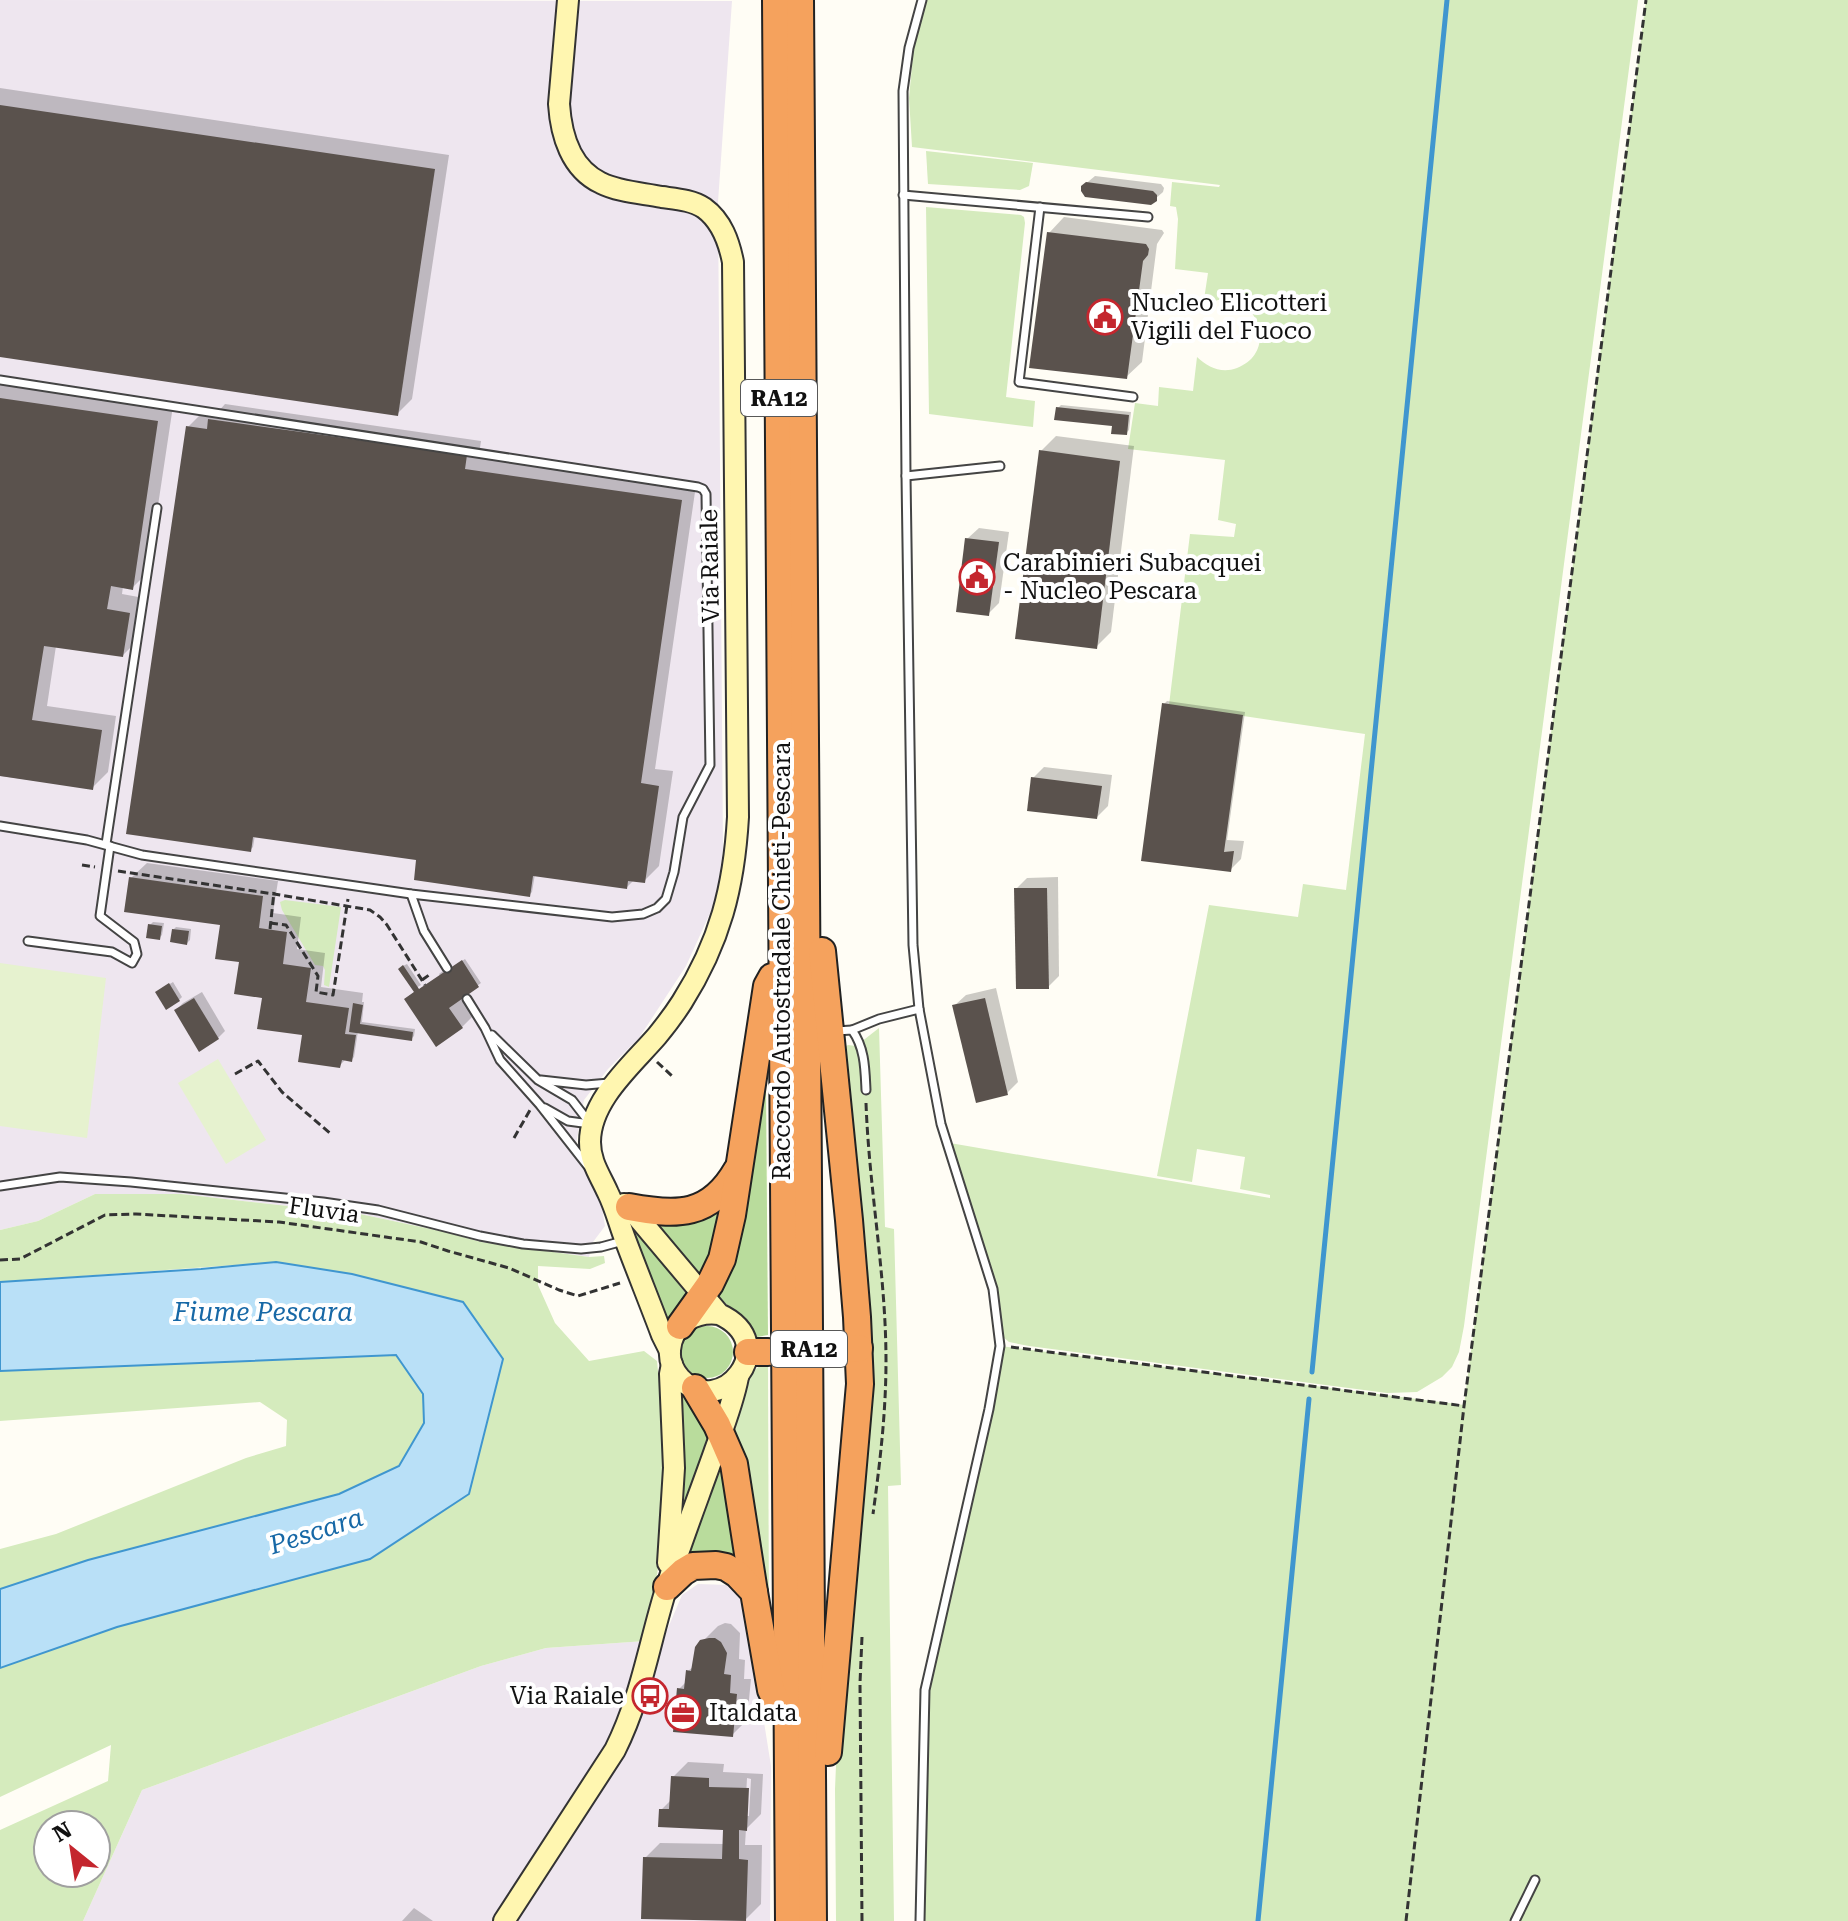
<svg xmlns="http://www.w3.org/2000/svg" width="1848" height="1921" viewBox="0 0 1848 1921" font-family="'Roboto Serif',serif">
  <rect width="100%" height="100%" fill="#fffdf5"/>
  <g fill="#eee6ef">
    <path d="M0,0L732,1L718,202L723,850L716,900L686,966L639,1038L608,1069L584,1100L574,1155L588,1175L602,1208L605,1226L593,1242L589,1257L481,1242L445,1232L360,1214L181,1194H95L38,1221L0,1230Z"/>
    <path d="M698,1584L729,1585L743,1602L753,1653L771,1766L770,1921H83L142,1790L481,1666L546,1648L645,1641L662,1642L682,1595Z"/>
  </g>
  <g fill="#d5ebbd" fill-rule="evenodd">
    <path d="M925,0H1638L1464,1326L1459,1352L1452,1367L1442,1377L1417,1392L1387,1393L1029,1346L1009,1342L1002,1336L992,1290L950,1143L1270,1198V1195L1240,1189L1245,1157L1197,1149L1192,1182L1157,1176L1209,905L1298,917L1303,884L1346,890L1365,734L1169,705L1190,534L1234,537L1236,524L1218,520L1225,460L1128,449L1135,403L1158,406L1159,387L1193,391L1197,357C1208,367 1221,374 1237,368C1284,350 1252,278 1203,306L1208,273L1175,269L1178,219L1176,207L1170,206L1172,182L1219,187L1220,185L912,147L909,98L914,44Z"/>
    <path d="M1646,0H1848V1921H920L925,1690L1000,1346L1464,1405Z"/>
    <path d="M926,151L1033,163L1029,186L1020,190L928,184Z"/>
    <path d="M926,207L1021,215L1024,217L1025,223L1006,397L1035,401L1033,427L929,414Z"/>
    <path d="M285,900L341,907L329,987L324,985L325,970L323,966L315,965L282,910L280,902Z"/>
    <path d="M879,1028L885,1227L894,1229L901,1485L888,1486L894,1921H836L835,1789L838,1719L855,1562L841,1049L848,1045L856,1046Z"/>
    <path d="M95,1194H181L360,1214L445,1232L481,1242L589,1257L604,1256L605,1263L590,1269L538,1266V1285L555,1323L589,1361L644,1351L657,1361C661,1404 667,1447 665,1490C664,1541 655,1591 645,1641L546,1648L481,1666L142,1790L83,1921H0V1830L108,1781L111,1745L0,1797V1668L117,1627L469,1494L463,1302L352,1274L276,1262L0,1282V1230L38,1221ZM48,1825H96V1873H48Z"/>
    <path d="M396,1355L423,1394L424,1422L399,1466L339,1494L88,1560L0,1589V1549L56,1534L246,1458L286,1446L287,1420L260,1402L0,1421V1371Z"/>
    <path d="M768,1364L769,1630L730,1434L753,1371L760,1366Z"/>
  </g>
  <g fill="#b9dc9c">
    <path d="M761,1087H766L768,1335L757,1337L716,1293Z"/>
    <path d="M729,1195L703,1282L647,1219Z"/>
    <path d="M626,1217L688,1296L665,1327Z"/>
    <circle cx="707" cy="1352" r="26"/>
    <path d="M675,1385L711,1436L678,1534Z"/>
    <path d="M722,1453L743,1570L683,1563Z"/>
  </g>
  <g fill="#e6f2cf">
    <path d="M0,963L106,978L87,1138L0,1126Z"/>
    <path d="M218,1059L266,1140L226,1164L178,1083Z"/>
  </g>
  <path fill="#b9e0f7" stroke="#3f96cf" stroke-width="2" d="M276,1262L352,1274L463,1302L503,1359L469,1494L370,1559L117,1627L0,1668V1589L88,1560L339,1494L399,1466L424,1423L423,1394L396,1355L0,1371V1282L201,1269Z"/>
  <g fill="#0003" fill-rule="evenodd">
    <path d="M0,88L449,155L412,399L397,414L0,355Z"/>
    <path d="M1095,176L1161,184L1164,188L1163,192L1155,199L1083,186Z"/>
    <path d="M1064,217L1162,230L1164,233L1157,244L1142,362L1126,377L1049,233Z"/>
    <path d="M0,381L173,406L148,572L133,587L123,586L122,594L144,598L138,640L123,655L56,646L47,706L116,716L108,772L92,788L0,776Z"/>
    <path d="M225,404L481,441L479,455L696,485L655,769L673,771L659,866L644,881L634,880L627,887L535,874L532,892L529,895L421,859L255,835L253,847L250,850L188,427L204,411L217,413Z"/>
    <path d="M1061,405L1131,412L1129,430L1126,433L1114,424L1058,408Z"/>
    <path d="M1056,436L1134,446L1111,632L1096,647L1041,451Z"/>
    <path d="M979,528L1009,532L999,603L988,614L967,539Z"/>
    <path d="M1167,701L1245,712L1227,840L1244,841L1241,859L1230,870L1164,704Z"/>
    <path d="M1044,767L1112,775L1108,806L1097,817L1033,778Z"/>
    <path d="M147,863L278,881L273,913L301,917L297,949L325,953L321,987L363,993L362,1002H364L362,1022L415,1029L414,1036L411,1039L358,1031L354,1057L351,1060L346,1059L339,1066L304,1034L241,960L222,924L131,878Z"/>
    <path d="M1058,877L1059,976L1048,987L1016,889L1027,878Z"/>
    <path d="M153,922L164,923L162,935L159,938L150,925Z"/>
    <path d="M176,927L191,929L190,940L187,943L173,930Z"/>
    <path d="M465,959L481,983L461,997L473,1016L462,1027L406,999L415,991L403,966L407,964L421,985L416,988V993L441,977L439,974L443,971L444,973Z"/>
    <path d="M173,982L182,997L179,1000L160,990Z"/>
    <path d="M996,988L1018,1082L1007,1093L954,1006L966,995Z"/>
    <path d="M202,992L225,1031L218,1038L176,1010L183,1003Z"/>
    <path d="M725,1623L731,1624L740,1633L739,1659L745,1660L744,1679H751L747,1720L732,1735L679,1689L687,1681L688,1671L694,1666L702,1642L718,1626Z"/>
    <path d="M688,1762L724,1764L723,1772L763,1774L761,1814L746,1829L745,1845H762L761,1904L745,1920L645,1858L660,1843L725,1844L728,1828L661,1810L672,1799L673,1777ZM747,1778L751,1779L749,1816H745Z"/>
    <path d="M414,1908L433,1921H402Z"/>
  </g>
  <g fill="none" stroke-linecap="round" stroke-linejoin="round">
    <g stroke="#3f96cf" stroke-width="5">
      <path d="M1312,1372L1447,0"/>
      <path d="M1258,1921L1309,1399"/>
    </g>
  </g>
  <g fill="#5a524d">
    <path d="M0,105L435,169L398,416L0,357Z"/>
    <path d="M1086,182L1153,191L1157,195V201L1151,205L1085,197L1081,191V186Z"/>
    <path d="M1047,232L1146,244L1149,249L1148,255L1143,261L1127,379L1029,368Z"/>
    <path d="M0,398L158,421L133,590L111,586L107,609L130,613L123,657L44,646L32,720L102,730L93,790L0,776Z"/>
    <path d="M1056,407L1129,415L1127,435L1111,434L1112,426L1054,420Z"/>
    <path d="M208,419L467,455L465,469L682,500L641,783L659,786L645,883L628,881L627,889L533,876L530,897L414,880L416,860L253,837L251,852L126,834L186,426L207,429Z"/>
    <path d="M1039,450L1120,461L1097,649L1015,639Z"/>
    <path d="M965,538L999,542L989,616L956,612Z"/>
    <path d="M1162,703L1243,715L1224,852L1234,851L1231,872L1141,861Z"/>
    <path d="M1031,777L1102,786L1097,819L1027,811Z"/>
    <path d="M129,877L263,896L259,928L287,932L283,964L311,968L306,1002L349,1008L345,1034L356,1035L352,1062L342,1060L340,1068L298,1062L302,1035L257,1029L262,998L234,994L239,962L215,959L220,925L124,912Z"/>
    <path d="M1014,888H1047L1049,989H1016Z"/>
    <path d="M148,924L162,926L160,940L146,938Z"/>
    <path d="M172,929L189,931L187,945L170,942Z"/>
    <path d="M462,960L479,987L449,1008L463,1028L436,1047L404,999L414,992L398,969L403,965L419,989Z"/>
    <path d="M169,983L180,1001L166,1010L155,992Z"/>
    <path d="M194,998L219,1039L199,1052L174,1010Z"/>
    <path d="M985,998L1008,1095L976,1103L952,1005Z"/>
    <path d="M353,1003L363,1005L360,1024L413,1032L412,1041L349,1032Z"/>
    <path d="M709,1638H715L721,1642L727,1653L724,1674L731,1675L730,1693L737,1694L733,1737L673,1732L677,1688L684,1689L686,1670L691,1671L695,1647L700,1640Z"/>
    <path d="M671,1776L709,1778V1787L749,1788L747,1831L739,1830V1859L748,1860L746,1921L641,1919L643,1857L722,1859L723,1830L658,1827L659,1809H669Z"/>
  </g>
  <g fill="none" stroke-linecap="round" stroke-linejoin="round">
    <defs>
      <g id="lane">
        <path d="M903,195L1148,217"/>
        <path d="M1040,207L1019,382L1133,397"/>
        <path d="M0,380L698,487L703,489L706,494L710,765L683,817L674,872L666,899L657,908L643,914L612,917L411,894L142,855L87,840L0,826"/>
        <path d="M906,476L1000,466"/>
        <path d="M106,844L157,508"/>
        <path d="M411,894L424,931L447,968"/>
        <path d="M28,941L112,952L132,963L137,954L134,942L100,916L110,846"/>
        <path d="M467,999L485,1028L500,1060L540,1105L587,1165"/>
        <path d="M852,1030L879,1019L919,1009"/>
        <path d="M836,1031L852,1030C865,1048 865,1069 866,1090"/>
        <path d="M492,1035L538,1080L572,1100L589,1122"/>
        <path d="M541,1080L586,1085L609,1083"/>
        <path d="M545,1108L568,1121L590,1124"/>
        <path d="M0,1186L60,1177L131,1182L323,1202L378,1210L480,1236L523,1244L581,1249L601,1247L623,1241"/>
        <path d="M920,1921L925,1690L989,1409L1000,1346L993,1289L941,1124L919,1009L913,945L906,476L903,91L909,48L922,0"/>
        <path d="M1515,1921L1535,1880"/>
      </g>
      <g id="secondary">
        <path d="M568,0L559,104C561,135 571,169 601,183C619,192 642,193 662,197C676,199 692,200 704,208C722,221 729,242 733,262L738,817C734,887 720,942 682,1002C675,1013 666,1025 657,1036C632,1065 590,1100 590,1142C590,1162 600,1175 608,1193C615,1207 619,1223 625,1239C637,1271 650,1303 662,1335L670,1351"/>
        <path d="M624,1204L629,1207L719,1314C785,1344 720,1422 680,1378C673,1370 669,1360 670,1350C672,1324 695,1311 719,1314"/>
        <path d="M668,1563L674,1468L670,1374L672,1364"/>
        <path d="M504,1921L615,1750C642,1696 649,1643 667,1586C681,1542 698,1498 714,1453C723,1428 733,1403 738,1377"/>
      </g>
      <g id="highway">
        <path d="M776,0L789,1921"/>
        <path d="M800,0L813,1921"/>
        <path d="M822,951L849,1220L857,1317L860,1384L828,1752"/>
        <path d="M629,1207C677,1216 710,1217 737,1170"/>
        <path d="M680,1326L710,1284L722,1259L732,1215L767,986L772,977"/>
        <path d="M827,1349L859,1348"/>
        <path d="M748,1352H768"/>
        <path d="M695,1388L717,1425L734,1464L754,1592"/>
        <path d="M667,1587L683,1572L693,1566L716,1565L726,1567L737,1574L754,1592L771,1690L778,1704"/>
      </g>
    </defs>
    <use href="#lane" stroke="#444" stroke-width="11"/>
    <use href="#secondary" stroke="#333" stroke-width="24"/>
    <use href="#highway" stroke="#222" stroke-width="30"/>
    <g stroke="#333" stroke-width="3" stroke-dasharray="8 4" stroke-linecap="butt">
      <path d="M82,865L95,867"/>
      <path d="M118,871L274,894L370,910L380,917L387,925L425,985"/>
      <path d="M270,923L286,925L318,976L316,992L333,995L348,899"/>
      <path d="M270,929L274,892"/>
      <path d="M422,980L429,975"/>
      <path d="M657,1062L672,1076"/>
      <path d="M235,1074L258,1061L282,1092L331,1134"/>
      <path d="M866,1103C869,1189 886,1274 886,1361C886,1412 880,1463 873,1514"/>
      <path d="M514,1138L530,1110"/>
      <path d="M0,1260L20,1259L105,1215L136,1214L279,1222L421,1242L448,1251L509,1268L559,1290L578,1296L620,1283"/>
      <path d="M1011,1347L1464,1406"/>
      <path d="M862,1637L860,1683L862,1921"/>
      <path d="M1406,1921L1464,1406L1646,0"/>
    </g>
    <use href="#lane" stroke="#fff" stroke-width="7"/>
    <use href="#secondary" stroke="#fff6b0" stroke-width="20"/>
    <use href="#highway" stroke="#f5a25d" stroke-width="26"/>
  </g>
  <defs>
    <symbol id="civic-ring" viewBox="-11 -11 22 22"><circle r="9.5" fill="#fff" stroke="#c4262e" stroke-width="1.5"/><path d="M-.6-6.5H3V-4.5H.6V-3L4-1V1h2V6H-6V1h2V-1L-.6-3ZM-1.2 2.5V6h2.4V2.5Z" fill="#c4262e"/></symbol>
    <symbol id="bus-ring" viewBox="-11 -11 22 22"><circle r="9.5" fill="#fff" stroke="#c4262e" stroke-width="1.5"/><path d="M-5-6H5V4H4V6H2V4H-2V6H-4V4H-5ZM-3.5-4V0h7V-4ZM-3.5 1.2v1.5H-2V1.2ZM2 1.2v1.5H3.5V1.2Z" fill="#c4262e"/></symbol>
    <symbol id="office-ring" viewBox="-11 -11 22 22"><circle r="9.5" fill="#fff" stroke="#c4262e" stroke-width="1.5"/><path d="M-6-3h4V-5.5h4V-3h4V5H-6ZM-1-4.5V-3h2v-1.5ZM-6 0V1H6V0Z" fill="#c4262e"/></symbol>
  </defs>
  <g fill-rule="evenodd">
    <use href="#civic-ring" x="1085" y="297" width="40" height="40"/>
    <use href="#civic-ring" x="957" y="557" width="40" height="40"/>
    <use href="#bus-ring" x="630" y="1676" width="40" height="40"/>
    <use href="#office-ring" x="663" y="1693" width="40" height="40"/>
  </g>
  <g text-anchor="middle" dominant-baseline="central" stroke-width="8" stroke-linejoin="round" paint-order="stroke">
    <g fill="#fff" stroke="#585858" stroke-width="2">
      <rect x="741" y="380" width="76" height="36" rx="6"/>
      <rect x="771" y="1331" width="76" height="36" rx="6"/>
    </g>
    <g font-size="22" font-weight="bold" fill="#111">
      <text x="779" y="398">RA12</text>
      <text x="809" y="1349">RA12</text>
    </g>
    <g font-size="24" fill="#111" stroke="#fff" text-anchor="start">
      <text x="1131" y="303">Nucleo Elicotteri<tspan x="1131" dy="28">Vigili del Fuoco</tspan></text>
      <text x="1003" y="563">Carabinieri Subacquei<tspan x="1003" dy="28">- Nucleo Pescara</tspan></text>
      <text x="624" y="1696" text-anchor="end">Via Raiale</text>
      <text x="709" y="1713">Italdata</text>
    </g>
    <g font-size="24" fill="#111" stroke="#fff">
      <text transform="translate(710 566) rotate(-91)">Via Raiale</text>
      <text transform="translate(782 961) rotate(-90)">Raccordo Autostradale Chieti-Pescara</text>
      <text transform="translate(324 1210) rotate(8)">Fluvia</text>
    </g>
    <g font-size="26" font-style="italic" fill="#1768a6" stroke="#fff">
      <text x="263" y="1312">Fiume Pescara</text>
      <text transform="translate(316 1531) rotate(-18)">Pescara</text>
    </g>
  </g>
  <g transform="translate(72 1849) rotate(330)"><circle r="38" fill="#ffffff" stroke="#a0a0a0" stroke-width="2"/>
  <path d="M0-6L14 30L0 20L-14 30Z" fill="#c4262e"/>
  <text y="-12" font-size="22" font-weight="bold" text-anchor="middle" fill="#111111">N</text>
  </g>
</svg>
